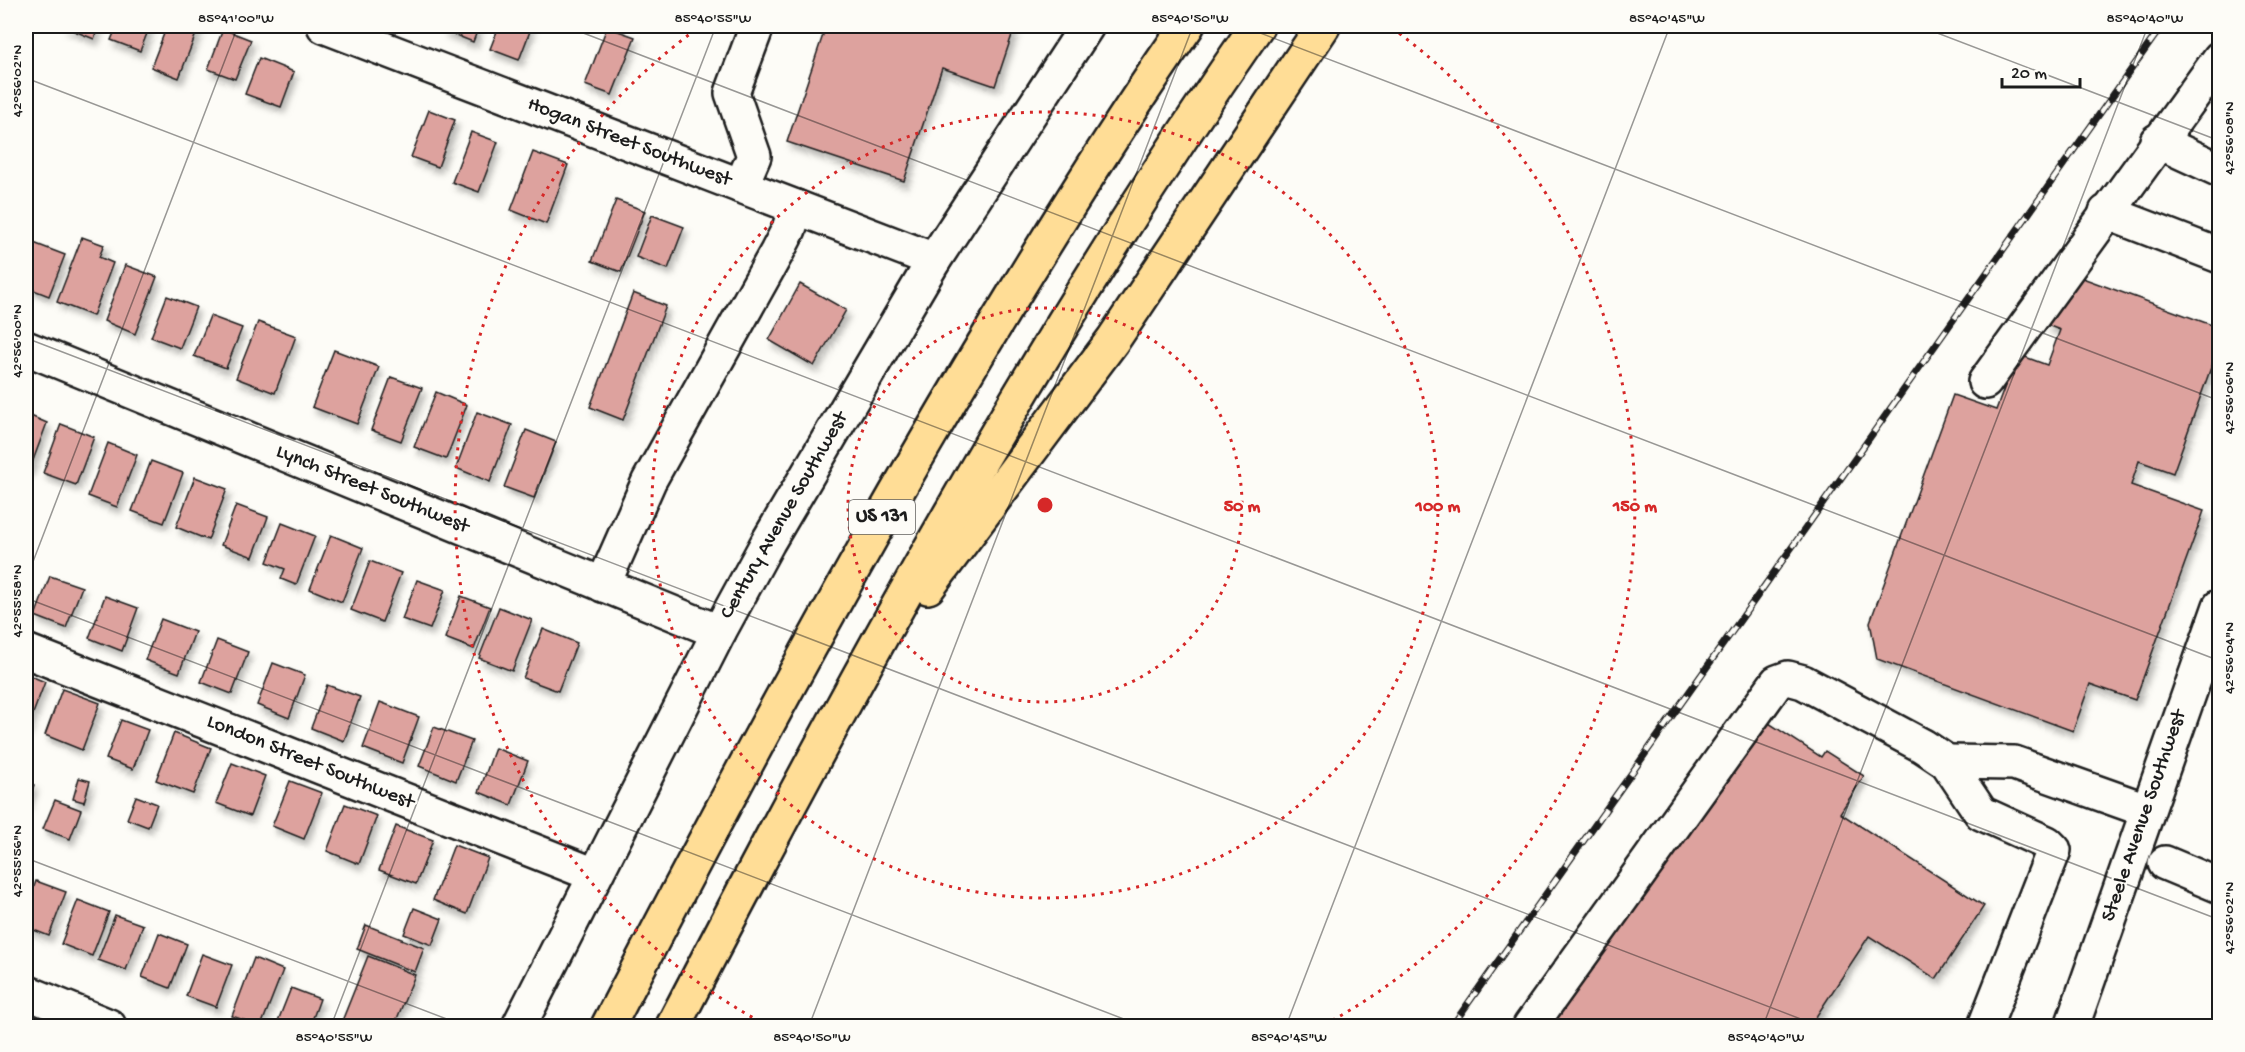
<svg xmlns="http://www.w3.org/2000/svg" width="2245" height="1052" viewBox="0 0 2245 1052" font-family="'Gochi Hand',sans-serif">
  <defs>
    <filter id="shadow"><feDropShadow dx="3.5" dy="6" stdDeviation="3" flood-color="#0004"/></filter>
  </defs>
  <rect width="100%" height="100%" fill="#fdfcf7"/>
  <filter id="ink" filterUnits="userSpaceOnUse"><feTurbulence type="fractalNoise" baseFrequency=".0167" numOctaves="2"/><feDisplacementMap in="SourceGraphic" scale="12" xChannelSelector="R" yChannelSelector="G"/><feConvolveMatrix kernelMatrix="1 2 1 2 8 2 1 2 1" color-interpolation-filters="sRGB"/></filter>
  <g filter="url(#ink)">
    <g fill="#dda29e" stroke="#1c1c1c" stroke-width="1.5" filter="url(#shadow)">
      <path d="M62,26H99L94,39Z"/>
      <path d="M117,26H150L140,51L111,40Z"/>
      <path d="M167,26H199L179,78L151,67Z"/>
      <path d="M445,26H479L473,42L443,30Z"/>
      <path d="M499,26H532L519,60L490,49Z"/>
      <path d="M826,26H1015L995,86L942,68L904,181L787,142Z"/>
      <path d="M607,27L635,37L612,95L585,85Z"/>
      <path d="M223,29L251,40L235,79L208,69Z"/>
      <path d="M259,58L294,72L281,107L245,94Z"/>
      <path d="M429,110L455,120L438,167L411,157Z"/>
      <path d="M471,132L498,142L479,192L452,182Z"/>
      <path d="M533,152L568,165L546,224L511,210Z"/>
      <path d="M616,200L645,211L621,272L592,261Z"/>
      <path d="M652,215L684,227L668,269L636,257Z"/>
      <path d="M82,237L104,245L99,257L113,263L93,316L57,302Z"/>
      <path d="M31,242L65,255L49,296L26,287V256Z"/>
      <path d="M125,265L157,277L135,334L104,321Z"/>
      <path d="M2066,272L2220,328L2217,347L2220,361L2213,362L2173,473L2139,461L2131,485L2204,511L2135,700L2090,684L2073,731L1877,659L1870,622L1953,395L1996,410L2017,354L2047,365L2060,330L2047,325Z"/>
      <path d="M800,284L846,310L814,366L769,340Z"/>
      <path d="M633,293L666,306L623,420L590,407Z"/>
      <path d="M167,296L196,307L180,348L151,337Z"/>
      <path d="M210,316L242,328L226,368L194,356Z"/>
      <path d="M258,322L296,336L275,393L236,378Z"/>
      <path d="M334,350L379,367L357,424L312,407Z"/>
      <path d="M391,377L422,388L401,441L371,430Z"/>
      <path d="M436,392L467,405L446,459L414,447Z"/>
      <path d="M477,412L512,425L490,482L456,468Z"/>
      <path d="M26,414L47,423L29,471L26,470Z"/>
      <path d="M61,424L94,437L76,485L43,473Z"/>
      <path d="M526,430L556,442L534,498L504,487Z"/>
      <path d="M108,443L137,455L117,507L88,496Z"/>
      <path d="M151,461L183,473L164,523L132,511Z"/>
      <path d="M195,477L227,489L208,540L176,527Z"/>
      <path d="M236,505L268,517L253,557L221,545Z"/>
      <path d="M282,523L315,536L296,585L281,579L285,569L267,562Z"/>
      <path d="M331,535L363,548L342,602L310,589Z"/>
      <path d="M370,561L401,573L382,622L351,610Z"/>
      <path d="M50,576L82,587L66,628L35,616Z"/>
      <path d="M417,580L445,590L430,629L402,619Z"/>
      <path d="M105,596L138,608L122,651L89,638Z"/>
      <path d="M461,596L490,607L474,649L445,638Z"/>
      <path d="M499,607L532,620L512,671L479,658Z"/>
      <path d="M161,619L195,632L179,673L145,660Z"/>
      <path d="M543,629L577,643L558,691L523,678Z"/>
      <path d="M217,640L248,652L232,694L201,682Z"/>
      <path d="M273,663L305,675L289,718L257,705Z"/>
      <path d="M26,674L45,682L26,732Z"/>
      <path d="M327,685L360,697L344,741L311,728Z"/>
      <path d="M62,689L100,703L82,750L45,735Z"/>
      <path d="M380,702L419,717L402,763L363,748Z"/>
      <path d="M1755,714L1821,757L1825,751L1864,776L1840,813L1984,906L1936,979L1869,936L1810,1026H1551Z"/>
      <path d="M121,720L148,730L133,769L106,759Z"/>
      <path d="M434,727L472,741L456,781L419,766Z"/>
      <path d="M174,733L211,748L193,794L156,780Z"/>
      <path d="M495,748L528,761L511,805L479,792Z"/>
      <path d="M232,763L265,776L250,816L216,803Z"/>
      <path d="M79,778L90,781L84,802L73,799Z"/>
      <path d="M290,781L322,793L304,839L272,826Z"/>
      <path d="M26,782L34,785L26,806Z"/>
      <path d="M136,796L157,804L148,827L127,819Z"/>
      <path d="M55,800L81,810L70,839L43,829Z"/>
      <path d="M345,804L377,816L359,864L327,851Z"/>
      <path d="M396,826L433,840L416,884L379,870Z"/>
      <path d="M454,845L488,858L467,914L433,900Z"/>
      <path d="M36,881L66,892L49,936L26,927V909Z"/>
      <path d="M78,900L109,912L92,956L61,944Z"/>
      <path d="M414,908L442,919L432,945L404,934Z"/>
      <path d="M115,915L143,925L126,970L98,960Z"/>
      <path d="M366,925L424,948L415,972L357,949Z"/>
      <path d="M159,933L187,944L170,988L142,977Z"/>
      <path d="M202,954L232,965L216,1007L186,996Z"/>
      <path d="M368,956L415,975L394,1026H340Z"/>
      <path d="M254,958L283,970L261,1026L232,1016Z"/>
      <path d="M291,988L320,999L310,1026H276Z"/>
    </g>
    <g fill="none" stroke-linecap="round" stroke-linejoin="round">
      <defs>
        <g id="minor">
          <path d="M324,26L934,260"/>
          <path d="M2157,141L2220,170"/>
          <path d="M741,186L754,156L732,93L757,26"/>
          <path d="M2106,212L2220,256"/>
          <path d="M26,348L719,632"/>
          <path d="M1985,382L2220,58"/>
          <path d="M603,585L649,481L777,252L789,229L796,207"/>
          <path d="M26,651L595,875"/>
          <path d="M1947,762L2014,763L2146,810"/>
          <path d="M2165,863L2220,886"/>
          <path d="M26,992L109,1026"/>
          <path d="M519,1026L719,632L768,542L934,260L1087,26"/>
          <path d="M1530,1026L1777,682L1788,678L1803,682L1923,746L1947,762L1981,813L2047,843L2054,850L1985,1026"/>
          <path d="M2072,1026L2220,606"/>
        </g>
        <g id="highway">
          <path d="M928,587L1113,340L1323,26"/>
          <path d="M608,1026C736,780 866,536 1011,299C1067,207 1125,114 1187,26"/>
          <path d="M673,1026C851,683 1036,343 1257,26"/>
        </g>
      </defs>
      <use href="#minor" stroke="#1c1c1c" stroke-width="38"/>
      <use href="#highway" stroke="#1c1c1c" stroke-width="38"/>
      <use href="#minor" stroke="#fdfcf7" stroke-width="33"/>
      <use href="#highway" stroke="#ffdd96" stroke-width="33"/>
      <defs>
        <path id="rail" d="M1452,1026L2162,26"/>
      </defs>
      <use href="#rail" stroke="#1c1c1c" stroke-width="7"/>
      <use href="#rail" stroke="#fdfcf7" stroke-width="4.5" stroke-dasharray="14" stroke-linecap="butt"/>
    </g>
  </g>
  <path fill="none" stroke="#1c1c1c" stroke-width="1.5" stroke-opacity="0.45" d="M565,26L2220,661M1242,26L2220,401M1919,26L2220,141M26,78L2220,920M26,338L1819,1026M26,580L238,26M26,598L1142,1026M26,858L465,1026M331,1026L716,26M809,1026L1193,26M1286,1026L1670,26M1763,1026L2148,26"/>
  <g fill="none" stroke="#d62828" stroke-width="3" stroke-dasharray="3 6">
    <circle cx="1045" cy="505" r="197"/>
    <circle cx="1045" cy="505" r="393"/>
    <path d="M768 1026A590 590 0 0 1 698 28M1392 28A590 590 0 0 1 1322 1026"/>
  </g>
  <g text-anchor="middle" dominant-baseline="central" stroke-width="4.5" stroke-linejoin="round" paint-order="stroke">
    <rect fill="#fdfcf7" stroke="#605f5e" stroke-width="1.5" x="849" y="500" width="66" height="34" rx="4.5"/>
    <g font-size="20" font-weight="bold" fill="#1c1c1c">
      <text x="882" y="517">US 131</text>
    </g>
    <g font-size="21" fill="#1c1c1c" stroke="#fdfcf7">
      <text transform="translate(629 143) rotate(21)">Hogan Street Southwest</text>
      <text transform="translate(372 490) rotate(22)">Lynch Street Southwest</text>
      <text transform="translate(785 516) rotate(-60)">Century Avenue Southwest</text>
      <text transform="translate(310 763) rotate(22)">London Street Southwest</text>
      <text transform="translate(2145 816) rotate(-71)">Steele Avenue Southwest</text>
    </g>
  </g>
  <circle cx="1045" cy="505" r="9" fill="#d62828" stroke="#fdfcf7" stroke-width="3"/>
  <g font-size="18" text-anchor="middle" font-weight="bold" fill="#d62828" stroke="#fdfcf7" stroke-width="4.5" stroke-linejoin="round" paint-order="stroke">
    <text x="1242" y="511">50 m</text>
    <text x="1438" y="511">100 m</text>
    <text x="1635" y="511">150 m</text>
  </g>
  <rect width="2245" height="1052" fill="none" stroke="#fdfcf7" stroke-width="66"/>
  <path d="M2002 78v9h78v-9" fill="none" stroke="#1c1c1c" stroke-width="3"/>
  <text x="2011" y="78" font-size="18" fill="#1c1c1c" stroke="#fdfcf7" stroke-width="4.5" paint-order="stroke">20 m</text>
  <rect x="33" y="33" width="2179" height="986" fill="none" stroke="#1c1c1c" stroke-width="2"/>
  <g font-size="15" text-anchor="middle" fill="#1c1c1c">
    <text x="236" y="22">85°41'00"W</text>
    <text x="713" y="22">85°40'55"W</text>
    <text x="1190" y="22">85°40'50"W</text>
    <text x="1667" y="22">85°40'45"W</text>
    <text x="2145" y="22">85°40'40"W</text>
    <text transform="translate(16 81) rotate(-90)" y="5">42°56'02"N</text>
    <text transform="translate(2228 138) rotate(-90)" y="5">42°56'08"N</text>
    <text transform="translate(16 341) rotate(-90)" y="5">42°56'00"N</text>
    <text transform="translate(2228 398) rotate(-90)" y="5">42°56'06"N</text>
    <text transform="translate(16 601) rotate(-90)" y="5">42°55'58"N</text>
    <text transform="translate(2228 658) rotate(-90)" y="5">42°56'04"N</text>
    <text transform="translate(16 861) rotate(-90)" y="5">42°55'56"N</text>
    <text transform="translate(2228 918) rotate(-90)" y="5">42°56'02"N</text>
    <text x="334" y="1041">85°40'55"W</text>
    <text x="812" y="1041">85°40'50"W</text>
    <text x="1289" y="1041">85°40'45"W</text>
    <text x="1766" y="1041">85°40'40"W</text>
  </g>
</svg>
